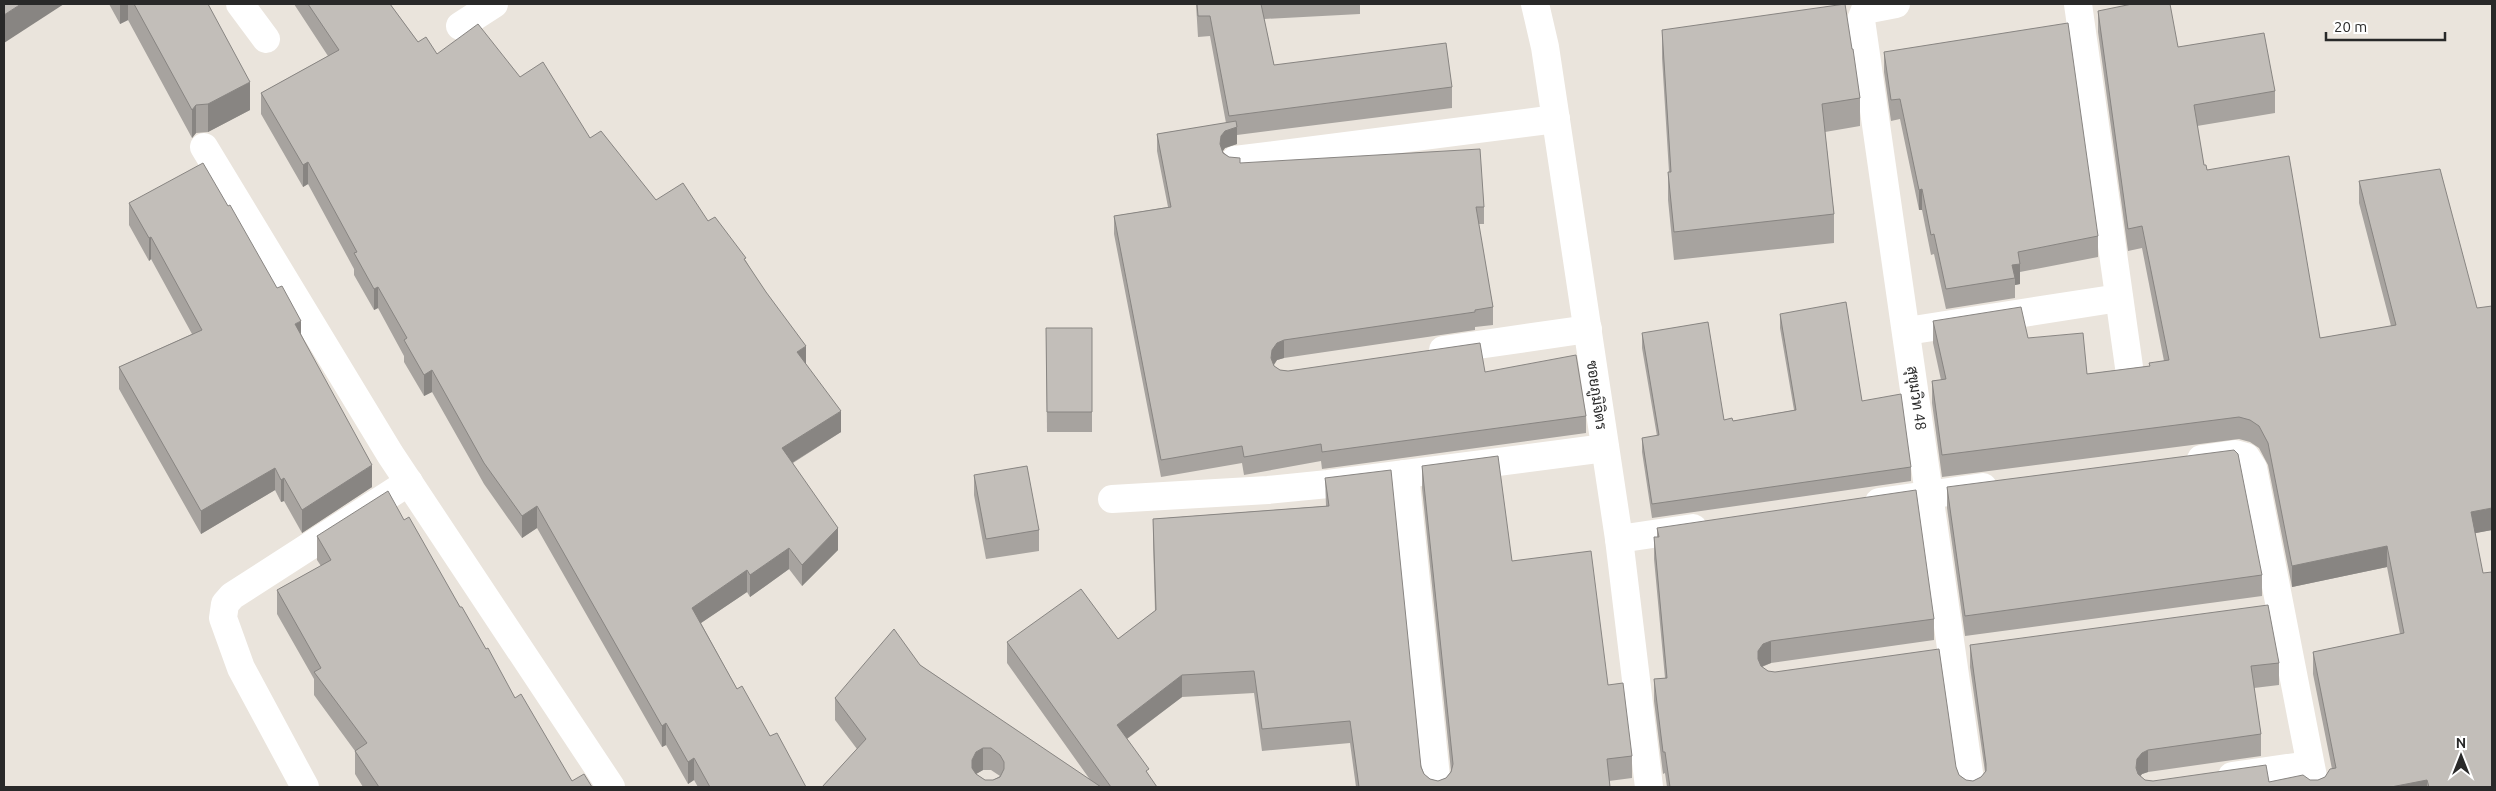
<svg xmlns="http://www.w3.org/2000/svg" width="2496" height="791" viewBox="0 0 2496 791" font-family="Ubuntu,Sarabun,sans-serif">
  <rect width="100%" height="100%" fill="#eae4dc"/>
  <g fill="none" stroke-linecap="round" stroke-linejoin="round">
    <g stroke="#fff" stroke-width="28">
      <path d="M240,4L266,39"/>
      <path d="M1535,4L1545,47L1619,539L1649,787"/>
      <path d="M1896,4L1865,10L1861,20L1971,787"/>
      <path d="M2078,4L2129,367"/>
      <path d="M460,26L494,4"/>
      <path d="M204,147L390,454L611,787"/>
      <path d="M1235,160L1556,119"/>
      <path d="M1907,331L2119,298"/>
      <path d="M1443,350L1588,329"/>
      <path d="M2201,459L2235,454L2246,457L2253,468L2315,787"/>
      <path d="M1405,474L1437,787"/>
      <path d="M1112,499L1268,490L1328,484L1605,448"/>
      <path d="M1879,502L1983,487"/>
      <path d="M1619,539L1693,528"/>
      <path d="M2232,776L2309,765"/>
      <path d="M305,787L241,668L223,618L225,604L232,596L409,482"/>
    </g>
  </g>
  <g fill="#a7a39f" fill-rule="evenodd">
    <path d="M109,4H208L250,110L208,132L196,133L192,138L128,20L120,24Z"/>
    <path d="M294,4H390L418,42L437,54L520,77L590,138L656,200L708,221L746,261L806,364L841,432L793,463L838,550L802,586L789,569L750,597L747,592L701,623L737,689L806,787H698L694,780L688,784L666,745L662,747L537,528L522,538L484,484L432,392L424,396L404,362V356L378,308L374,310L354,275V269L308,184L303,187L261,114V93L328,56Z"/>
    <path d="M1196,4H1360V14L1264,19L1274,65L1452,87V108L1237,135V144L1225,148L1222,151L1229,157L1240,163L1484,207V224H1478L1493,307V325L1475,327V330L1284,358L1277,360L1274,365V366L1280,370L1288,371L1485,372L1586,416V433L1322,469L1321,461L1244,475L1242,463L1161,477L1114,234V216L1168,207L1157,151V134L1226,123L1210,36L1198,37Z"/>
    <path d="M2098,11L2275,91V113L2197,126L2204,165L2320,338L2391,326L2359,203V181L2492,530L2475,533L2492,787H1667L1665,773L1663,774L1654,701V679L1665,678L1654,559V537H1657V528L1934,619V640L1771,663L1762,667L1768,671L1956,767L1959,775L1966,780L1973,781L1981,777L1985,772L1970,667V645L2279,663V685L2254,688L2261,734V756L2148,772L2142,774L2140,776L2145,780L2153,781L2269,782L2318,780L2325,777L2332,769L2313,674V652L2400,634L2387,567L2292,587L2268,465L2259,448L2250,442L2239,439L1942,477L1932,403V381L1941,380L1933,343V321L2028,338L2087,374L2149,366L2164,361L2142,248L2128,251L2098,32Z"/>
    <path d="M1662,30L1852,49L1860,98V126L1825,132L1834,214V243L1674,260L1668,200V172H1669L1662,58Z"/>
    <path d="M1884,52L2098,236V257L2020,272V284L2015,285V298L1946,309L1934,254L1931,255L1922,210H1919L1900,119L1891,121L1884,72Z"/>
    <path d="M129,203L301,334L372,487L302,533L284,501L281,502L275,490L201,534L119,389V367L192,334L151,259L149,261L129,225Z"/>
    <path d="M1780,314L1862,401L1911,467V481L1652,518L1642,452V438L1657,436L1642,348V333L1724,420L1733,421L1794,410L1780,328Z"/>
    <path d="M1046,328H1092V432H1047Z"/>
    <path d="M1422,466L1512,561L1608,685L1632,756V778L1609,781L1610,787H1356L1350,743L1262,751L1254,693L1182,697L1127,739L1149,776L1157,787H822L857,749L835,720V698L920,665L1091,781L1007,663V642L1118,639L1155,611L1153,541V519L1326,506L1325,478L1424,774L1430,779L1438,781L1446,778L1451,771L1422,488ZM983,770H991L1000,776L993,780H985L976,774Z"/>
    <path d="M974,475L1039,530V551L986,559L974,495Z"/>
    <path d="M1947,487L2262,575V596L1965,636L1947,508Z"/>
    <path d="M404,520L460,607L515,698L572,781L592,787H363L355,774V751L314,695V679L277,614V590L321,566L317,560V536Z"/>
  </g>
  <g fill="#888582">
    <path d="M21,4H64L4,43V15Z"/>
    <path d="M120,4H128V20L120,24Z"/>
    <path d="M250,82V110L208,132V104Z"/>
    <path d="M196,105V133L192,138V110Z"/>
    <path d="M1237,127V144L1225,148L1221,154L1220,144L1221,136L1225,131Z"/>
    <path d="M308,162V184L303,187V165Z"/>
    <path d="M1922,189V210H1919V190Z"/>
    <path d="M151,237V259L149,261V238Z"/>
    <path d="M2020,264V284L2015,285V278L2012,265Z"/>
    <path d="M378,287V308L374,310V289Z"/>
    <path d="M301,321V344L295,324Z"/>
    <path d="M1284,340V358L1277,360L1272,367L1271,358L1272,350L1277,343Z"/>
    <path d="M806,346V367L797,352Z"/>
    <path d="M432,370V392L424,396V375Z"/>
    <path d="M841,411V432L782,469V448Z"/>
    <path d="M372,465V487L302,533V510Z"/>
    <path d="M275,468V490L201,534V511Z"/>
    <path d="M284,478V501L281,502V480Z"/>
    <path d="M537,506V528L522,538V516Z"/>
    <path d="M2492,508V530L2471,534V512Z"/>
    <path d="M838,528V550L802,586V565Z"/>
    <path d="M2387,546V567L2292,587V566Z"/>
    <path d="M789,548V569L750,597V575Z"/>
    <path d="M747,570V592L692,629V608Z"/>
    <path d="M1771,641V663L1763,666L1758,673V651L1763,644Z"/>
    <path d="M1182,675V697L1117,746V725Z"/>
    <path d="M666,723V745L662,747V726Z"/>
    <path d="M983,748V770L976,774L972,781V760L976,752Z"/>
    <path d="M2148,750V772L2142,774L2137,781L2136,768L2137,759L2142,753Z"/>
    <path d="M694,758V780L688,784V762Z"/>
    <path d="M2427,780V787H2391Z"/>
  </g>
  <g fill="#c2beb9" stroke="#888582" fill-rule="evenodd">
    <path d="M4,4H21L4,15Z"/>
    <path d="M134,4H208L250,82L208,104L196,105L192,110Z"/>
    <path d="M308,4H390L418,42L426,37L437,54L478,24L520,77L543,62L590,138L601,131L656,200L683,183L708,221L715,217L746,258L744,259L766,292L806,346L797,352L841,411L782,448L838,528L802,565L789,548L750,575L747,570L692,608L737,689L742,686L770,736L777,733L806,787H710L694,758L688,762L666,723L662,726L537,506L522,516L484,463L432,370L424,375L404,340L407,338L378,287L374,289L354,253L357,252L308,162L303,165L261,93L339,50Z"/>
    <path d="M1197,4H1261L1274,65L1446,43L1452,87L1229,116L1210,16H1198Z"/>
    <path d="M1845,4L1852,49H1853L1860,98L1822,104L1834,214L1674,232L1668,172H1671L1662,30Z"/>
    <path d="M2132,4H2170L2178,47L2264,33L2275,91L2194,105L2204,165H2206L2207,170L2289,156L2320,338L2396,325L2359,181L2440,169L2477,308L2492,306V508L2471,512L2483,573L2492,572V787H2429L2427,780L2391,787H1670L1665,752H1663L1654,679L1667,678L1654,537H1659L1657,528L1916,490L1934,619L1771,641L1763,644L1758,651V659L1761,666L1768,671L1775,672L1939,649L1956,767L1959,775L1966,780L1973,781L1981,777L1986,771V764L1970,645L2268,605L2279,663L2251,666L2261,734L2148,750L2142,753L2137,759L2136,768L2138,774L2145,780L2153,781L2266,765L2269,782L2303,775L2310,780H2318L2325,777L2330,769L2336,768L2313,652L2404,633L2387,546L2292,566L2268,443L2259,426L2250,420L2239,417L1942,455L1932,381L1946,379L1933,321L2021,307L2028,338L2083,333L2087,374L2150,366L2149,363L2169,360L2142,226L2128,229L2098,11Z"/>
    <path d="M2068,23L2098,236L2018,252L2020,264L2012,265L2015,278L1946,289L1934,234L1931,235L1922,189L1919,190L1900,99L1891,100L1884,52Z"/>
    <path d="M1236,121L1237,127L1225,131L1221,136L1220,144L1223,153L1229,157L1240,158V163L1480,149L1484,207H1476L1493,307L1475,310V312L1284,340L1277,343L1272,350L1271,358L1274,366L1280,370L1288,371L1480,343L1485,372L1576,355L1586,416L1322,452L1321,444L1244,457L1242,446L1161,460L1114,216L1171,207L1157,134Z"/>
    <path d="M203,163L228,206L230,205L277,288L282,286L301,321L295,324L372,465L302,510L284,478L281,480L275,468L201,511L119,367L202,330L151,237L149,238L129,203Z"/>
    <path d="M1846,302L1862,401L1901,394L1911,467L1652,504L1642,438L1659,435L1642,333L1708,322L1724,420L1732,418L1733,421L1796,410L1780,314Z"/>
    <path d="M1046,328H1092V412H1047Z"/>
    <path d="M2234,450L2238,454L2262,575L1965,616L1947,487Z"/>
    <path d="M1498,456L1512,561L1591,551L1608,685L1623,683L1632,756L1607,759L1610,787H1359L1350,721L1262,729L1254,671L1182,675L1117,725L1149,769L1146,771L1157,787H1111L1007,642L1081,589L1118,639L1156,610L1153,519L1329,506L1325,478L1391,470L1421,767L1424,774L1430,779L1438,781L1446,778L1451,772L1453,764L1422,466Z"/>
    <path d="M1027,466L1039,530L986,539L974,475Z"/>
    <path d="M388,491L404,520L409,517L460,607H462L486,649L488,648L515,698L521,694L572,781L584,774L592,787H379L355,751L367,743L314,672L321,668L277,590L331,560L317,536Z"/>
    <path d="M894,629L920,665L1101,787H822L866,739L835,698ZM983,748H991L1000,755L1004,762V769L1000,777L993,780H985L976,774L972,768V760L976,752Z"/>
  </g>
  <g text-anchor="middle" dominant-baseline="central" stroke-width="5" stroke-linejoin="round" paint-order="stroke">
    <g font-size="15" fill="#292929" stroke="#fff">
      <text transform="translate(1597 395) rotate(82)">ซอยภูมิจิตร</text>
      <text transform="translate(1917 398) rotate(82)">สุขุมวิท 48</text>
    </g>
  </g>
  <rect width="2496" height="791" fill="none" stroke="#292929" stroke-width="10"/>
  <g transform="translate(2461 756)" stroke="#ffffff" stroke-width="4" paint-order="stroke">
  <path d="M0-4L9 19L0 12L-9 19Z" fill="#292929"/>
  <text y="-8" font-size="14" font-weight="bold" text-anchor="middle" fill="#292929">N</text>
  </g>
  <path d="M2326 32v8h119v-8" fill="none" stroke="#292929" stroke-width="2.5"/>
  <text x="2334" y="32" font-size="15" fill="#292929" stroke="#ffffff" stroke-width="4" paint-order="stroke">20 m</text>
</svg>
